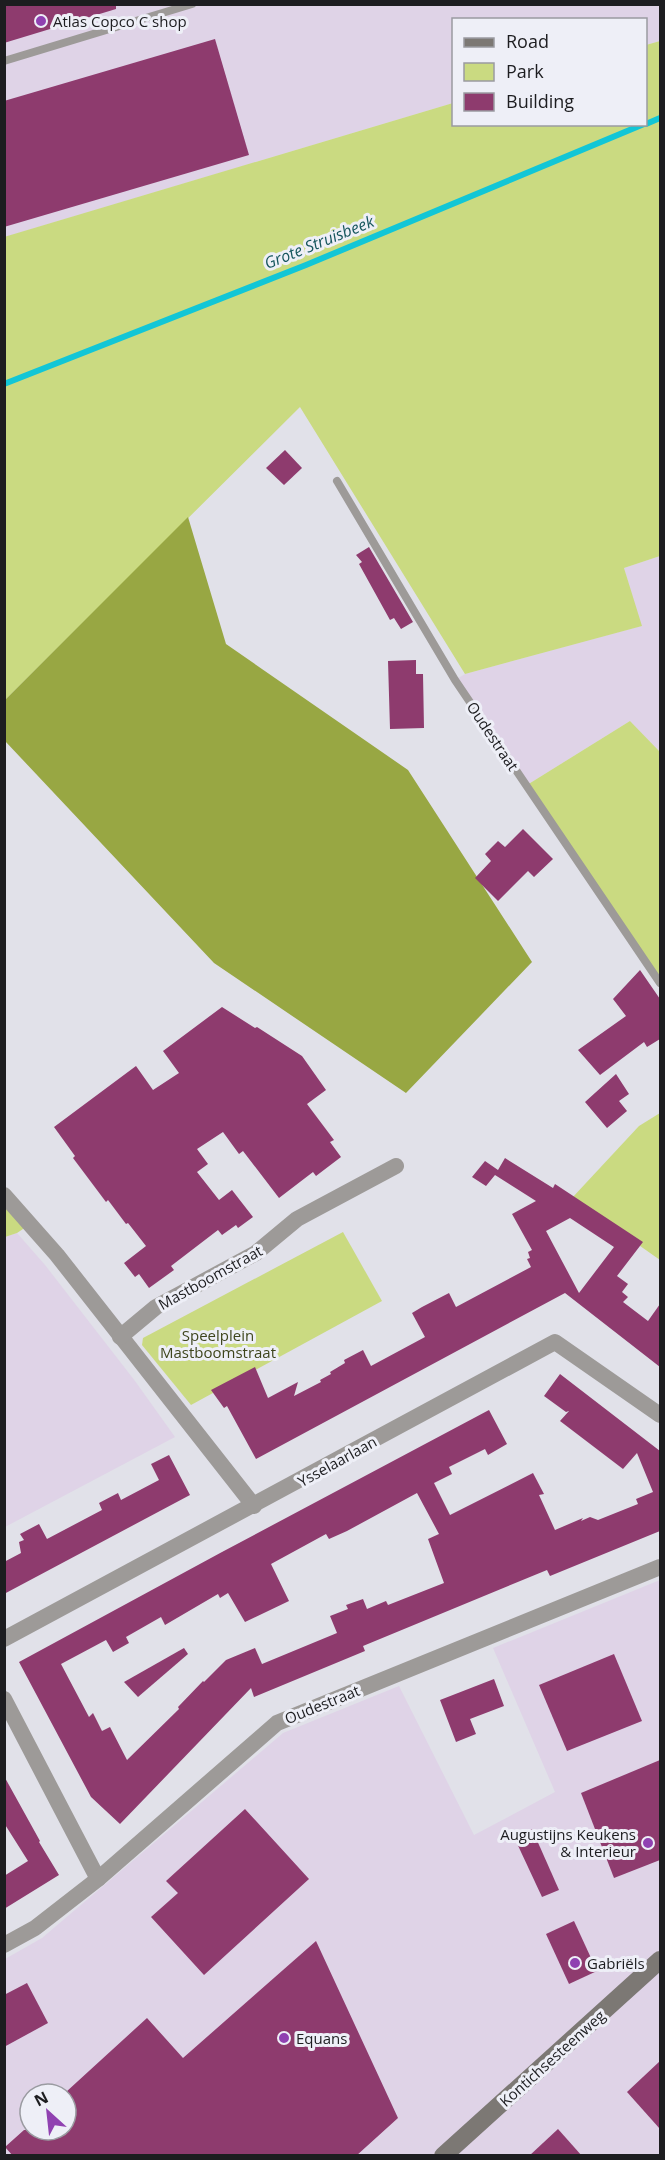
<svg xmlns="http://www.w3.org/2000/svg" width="665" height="2160" viewBox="0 0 665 2160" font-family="'Open Sans',sans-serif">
  <rect width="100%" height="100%" fill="#e1e1e9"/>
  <g fill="#dfd3e7" fill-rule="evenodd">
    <path d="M5,5H660V41L646,45V20H454L453,103L5,237Z"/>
    <path d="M660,556V752L630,721L527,785L455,680L465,674L641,626L624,568Z"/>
    <path d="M17,1233L45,1265L135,1381L175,1437L5,1527L4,1237Z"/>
    <path d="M660,1580V2155L5,2156V1959L42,1938L283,1733L399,1686L474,1835L555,1792L493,1648ZM30,2094H66V2130H30Z"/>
  </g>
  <g fill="#cada81">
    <path d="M660,41V556L624,568L642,626L465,674L300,407L5,700L4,237L453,103L454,124H646V45Z"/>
    <path d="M630,721L660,752V983L527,785Z"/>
    <path d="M660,1113V1260L572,1198L639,1126Z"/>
    <path d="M4,1195L29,1225L17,1233L5,1237Z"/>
    <path d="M343,1232L382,1301L191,1405L142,1345L143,1338Z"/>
  </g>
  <path fill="#98a743" d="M188,517L226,644L408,770L532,962L406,1093L214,963L5,741V700Z"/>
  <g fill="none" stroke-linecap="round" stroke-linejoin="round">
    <g stroke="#12c6d6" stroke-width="6">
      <path d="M646,124L660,118"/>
      <path d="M4,384L306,265L644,124"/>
    </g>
  </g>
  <g fill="#8e3b6e" fill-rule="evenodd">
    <path d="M4,4H116V9L4,43Z"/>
    <path d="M215,39L249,155L4,227V101Z"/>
    <path d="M285,450L302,468L284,485L266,468Z"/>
    <path d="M369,547L413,622L401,629L394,618L390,620L359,564L362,562L356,555Z"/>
    <path d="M416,660V674H423L424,728L390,729L388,661Z"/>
    <path d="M523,829L553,859L534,877L528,871L498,901L475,878L491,861L485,854L498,841L505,847Z"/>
    <path d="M640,970L660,999V1039L647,1047L644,1042L600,1075L578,1050L626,1016L613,999Z"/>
    <path d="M222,1007L255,1028L257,1027L302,1056L326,1090L307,1104L334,1140L330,1142L341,1157L316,1176L313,1172L279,1198L243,1151L239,1154L223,1132L197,1149L208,1164L197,1172L219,1200L232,1190L253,1217L238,1228L236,1225L222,1235L218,1230L171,1266L174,1270L149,1288L139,1274L135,1277L124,1263L146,1246L128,1223L126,1224L108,1200L106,1202L73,1158L75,1156L54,1127L136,1066L153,1090L179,1073L163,1051Z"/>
    <path d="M616,1074L629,1094L619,1101L627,1111L607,1128L585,1102Z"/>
    <path d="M505,1158L553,1188L555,1184L643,1242L617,1276L628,1284L622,1292L628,1297L623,1302L648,1321L660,1304V1367L565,1293L256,1459L227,1406L224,1408L211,1390L255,1367L268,1398L298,1382L294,1396L321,1382L320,1380L331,1374L330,1372L345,1363L344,1360L363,1350L371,1366L425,1337L412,1313L422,1307L449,1293L456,1307L531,1267L527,1259L530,1258L528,1252L532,1250L512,1214L536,1201L495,1175L486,1186L472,1177L485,1161L498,1170ZM570,1218L614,1247L579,1293L546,1231Z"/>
    <path d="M560,1374L660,1451V1531L550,1576L547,1570L363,1646L365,1651L254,1697L251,1688L120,1824L91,1797L19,1662L222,1552L489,1410L507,1444L488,1455L485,1449L449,1467L452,1474L434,1483L450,1515L533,1473L544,1494L539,1495L555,1530L583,1518L581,1521L590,1517L598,1520L638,1504L636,1499L653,1492L637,1453L623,1469L560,1421L569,1411L566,1412L544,1396ZM417,1493L439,1534L428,1539L444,1583L388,1605L386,1601L367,1609L363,1599L346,1605L348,1609L330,1616L337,1633L262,1664L255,1648L226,1660L204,1682L203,1681L178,1707L179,1709L127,1760L110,1727L102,1731L93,1713L89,1717L61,1664L106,1640L113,1652L129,1643L126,1637L161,1617L165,1625L218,1594L220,1598L228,1593L245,1622L289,1601L271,1564L326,1534L329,1539L347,1531Z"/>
    <path d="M169,1455L190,1495L4,1594V1562L21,1553L19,1542L24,1540L20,1534L39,1524L47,1539L102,1510L99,1503L118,1493L121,1500L159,1480L151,1464Z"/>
    <path d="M184,1648L188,1654L138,1697L124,1682Z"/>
    <path d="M614,1654L642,1721L567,1751L539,1685Z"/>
    <path d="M494,1679L504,1706L470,1719L476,1734L456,1742L440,1700Z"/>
    <path d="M660,1760V1860L614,1878L581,1793Z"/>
    <path d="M4,1776L40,1841L39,1842L59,1875L4,1909V1876L28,1861L4,1823Z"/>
    <path d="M245,1809L309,1879L204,1975L151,1917L178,1893L166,1881Z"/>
    <path d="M532,1829L559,1890L542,1897L514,1837Z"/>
    <path d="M574,1921L597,1971L569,1984L546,1934Z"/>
    <path d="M316,1941L398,2118L356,2156H13L5,2147L24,2130H66V2092L147,2018L183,2058Z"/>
    <path d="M27,1983L48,2023L4,2047V1995Z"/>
    <path d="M660,2061V2129L627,2092Z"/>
    <path d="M558,2129L582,2156H529Z"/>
  </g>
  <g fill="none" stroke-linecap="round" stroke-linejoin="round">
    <g stroke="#9d9a98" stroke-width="8">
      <path d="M4,61L192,4"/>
      <path d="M337,481L455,680L660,983"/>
    </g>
    <g stroke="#9d9a98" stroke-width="16">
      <path d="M4,1195L57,1255L254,1506"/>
      <path d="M120,1337L156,1307L256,1253L297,1219L396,1166"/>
      <path d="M4,1639L555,1342L660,1415"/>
      <path d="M4,1699L98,1879"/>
      <path d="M4,1945L35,1928L98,1879L277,1723L660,1567"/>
    </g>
    <path stroke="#7c7874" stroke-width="18" d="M443,2156L660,1960"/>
  </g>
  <g fill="#9041b1" stroke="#eeeff7" stroke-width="2">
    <circle cx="41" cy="21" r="6"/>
    <circle cx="648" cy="1843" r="6"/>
    <circle cx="575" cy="1963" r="6"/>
    <circle cx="284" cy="2038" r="6"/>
  </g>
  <g text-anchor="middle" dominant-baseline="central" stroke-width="6" stroke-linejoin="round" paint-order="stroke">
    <g font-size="15" fill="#1d1d20" stroke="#eeeff7" text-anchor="start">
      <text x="53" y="21">Atlas Copco C shop</text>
      <text x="636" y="1834" text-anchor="end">Augustijns Keukens<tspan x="636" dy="17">&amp; Interieur</tspan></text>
      <text x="587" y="1963">Gabriëls</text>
      <text x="296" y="2038">Equans</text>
    </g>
    <g font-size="15" fill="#1d1d20" stroke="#eeeff7">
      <text transform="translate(493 736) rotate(56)">Oudestraat</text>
      <text transform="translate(210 1277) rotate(-29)">Mastboomstraat</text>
      <text transform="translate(337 1461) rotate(-29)">Ysselaarlaan</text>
      <text transform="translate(322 1704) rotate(-22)">Oudestraat</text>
      <text transform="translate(552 2058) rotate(-42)">Kontichsesteenweg</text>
    </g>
    <g font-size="15" fill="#3e451c" stroke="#eeeff7">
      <text x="218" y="1335">Speelplein<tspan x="218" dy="17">Mastboomstraat</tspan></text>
    </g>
    <g font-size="16" font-style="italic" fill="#15555c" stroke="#eeeff7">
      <text transform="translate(319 242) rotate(-22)">Grote Struisbeek</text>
    </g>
  </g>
  <rect width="665" height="2160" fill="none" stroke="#1d1d20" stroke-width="12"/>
  <rect x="452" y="18" width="195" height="108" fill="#eeeff7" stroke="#9a9ba1" stroke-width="1.5"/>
  <rect x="464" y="38" width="30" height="9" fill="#7c7874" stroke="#9a9ba1" stroke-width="1.5"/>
  <text x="506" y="48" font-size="18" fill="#1d1d20">Road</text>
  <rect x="464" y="63" width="30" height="18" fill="#cada81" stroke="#9a9ba1" stroke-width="1.5"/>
  <text x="506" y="78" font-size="18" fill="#1d1d20">Park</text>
  <rect x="464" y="93" width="30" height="18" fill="#8e3b6e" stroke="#9a9ba1" stroke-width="1.5"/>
  <text x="506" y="108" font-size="18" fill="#1d1d20">Building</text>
  <g transform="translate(48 2112) rotate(333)"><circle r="28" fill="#eeeff7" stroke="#9a9ba1" stroke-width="1.5"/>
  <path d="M0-4.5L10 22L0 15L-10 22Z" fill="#9041b1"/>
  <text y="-9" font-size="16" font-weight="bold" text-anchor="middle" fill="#1d1d20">N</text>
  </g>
</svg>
